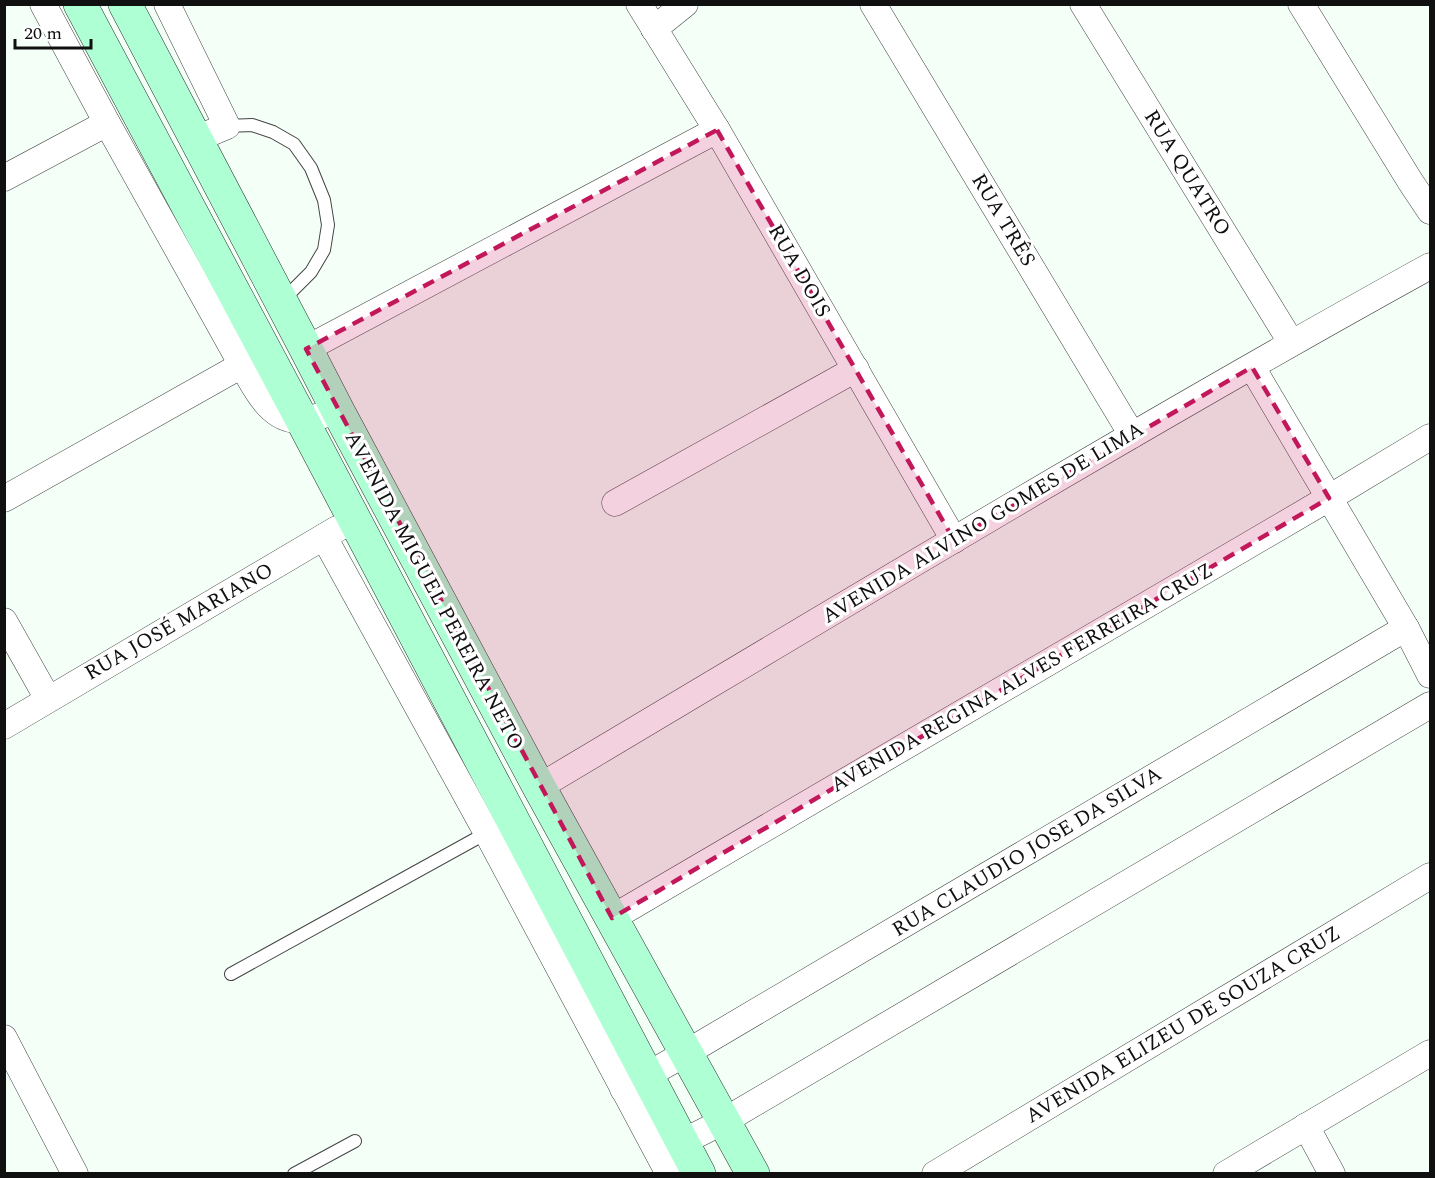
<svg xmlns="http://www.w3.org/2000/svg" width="1435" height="1178" viewBox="0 0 1435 1178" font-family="Spectral,serif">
  <rect width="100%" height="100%" fill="#f3fff7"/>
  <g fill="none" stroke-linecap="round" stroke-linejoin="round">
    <defs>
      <g id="lane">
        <path d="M227,126L252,125L273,132L294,144L311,168L324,200L328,225L324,250L311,272L283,300"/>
        <path d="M231,974L490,831"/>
        <path d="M294,1174L355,1141"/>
      </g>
      <g id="street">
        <path d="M43,4L107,123L242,365C255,387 270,422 301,420C313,419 326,414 338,411"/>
        <path d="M167,4L227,126L196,139"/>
        <path d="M639,4L717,130L954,540"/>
        <path d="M873,4L1132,435"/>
        <path d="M1083,4L1291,342"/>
        <path d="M1301,4L1410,181L1430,211"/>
        <path d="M654,29L685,4"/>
        <path d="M4,178L107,123"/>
        <path d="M306,349L717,130"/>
        <path d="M1252,367L1406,628L1430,675"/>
        <path d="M4,499L242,365"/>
        <path d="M615,503L856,369"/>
        <path d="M324,537L487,833L669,1174"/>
        <path d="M4,621L48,699"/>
        <path d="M4,726L337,529"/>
        <path d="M539,787C835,611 1129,432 1430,266"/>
        <path d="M612,918L1329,498L1430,437"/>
        <path d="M4,1038L75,1174"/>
        <path d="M623,1089L686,1053L1406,628"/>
        <path d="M1306,1126L1332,1174"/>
        <path d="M659,1154L724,1121L1430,705"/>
        <path d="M935,1174L1430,876"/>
        <path d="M1226,1174L1430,1053"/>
      </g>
      <g id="secondary">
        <path d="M80,4L302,420L699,1174"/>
        <path d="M125,4L306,349L338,411L539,787L753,1174"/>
      </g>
    </defs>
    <use href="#lane" stroke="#434343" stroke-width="14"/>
    <use href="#street" stroke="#434343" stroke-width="27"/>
    <use href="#secondary" stroke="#323232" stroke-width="34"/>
    <use href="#lane" stroke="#fff" stroke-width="12"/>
    <use href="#street" stroke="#fff" stroke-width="26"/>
    <use href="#secondary" stroke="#aeffd3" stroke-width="33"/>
  </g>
  <path fill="#c2185b" fill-opacity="0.2" stroke="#c2185b" stroke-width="4.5" stroke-dasharray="12 8" stroke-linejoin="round" d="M717,130L954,540L1252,367L1329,498L612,918L306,349Z"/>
  <g text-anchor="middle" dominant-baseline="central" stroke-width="6" stroke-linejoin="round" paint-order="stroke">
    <g font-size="21" fill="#101010" stroke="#fff">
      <text transform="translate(1187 173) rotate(58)">RUA QUATRO</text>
      <text transform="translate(1003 220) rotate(59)">RUA TRÊS</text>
      <text transform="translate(799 271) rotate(60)">RUA DOIS</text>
      <text transform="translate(983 523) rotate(-31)">AVENIDA ALVINO GOMES DE LIMA</text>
      <text transform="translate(434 591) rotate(62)">AVENIDA MIGUEL PEREIRA NETO</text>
      <text transform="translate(179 622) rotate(-30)">RUA JOSÉ MARIANO</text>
      <text transform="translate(1022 678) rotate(-30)">AVENIDA REGINA ALVES FERREIRA CRUZ</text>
      <text transform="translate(1027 852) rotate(-31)">RUA CLAUDIO JOSE DA SILVA</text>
      <text transform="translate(1183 1025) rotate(-31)">AVENIDA ELIZEU DE SOUZA CRUZ</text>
    </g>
  </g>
  <rect width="1435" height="1178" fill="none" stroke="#101010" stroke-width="12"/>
  <path d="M15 39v9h76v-9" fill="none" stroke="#101010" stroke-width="3"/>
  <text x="24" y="39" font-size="18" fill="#101010" stroke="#ffffff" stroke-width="4.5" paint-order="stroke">20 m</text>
</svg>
